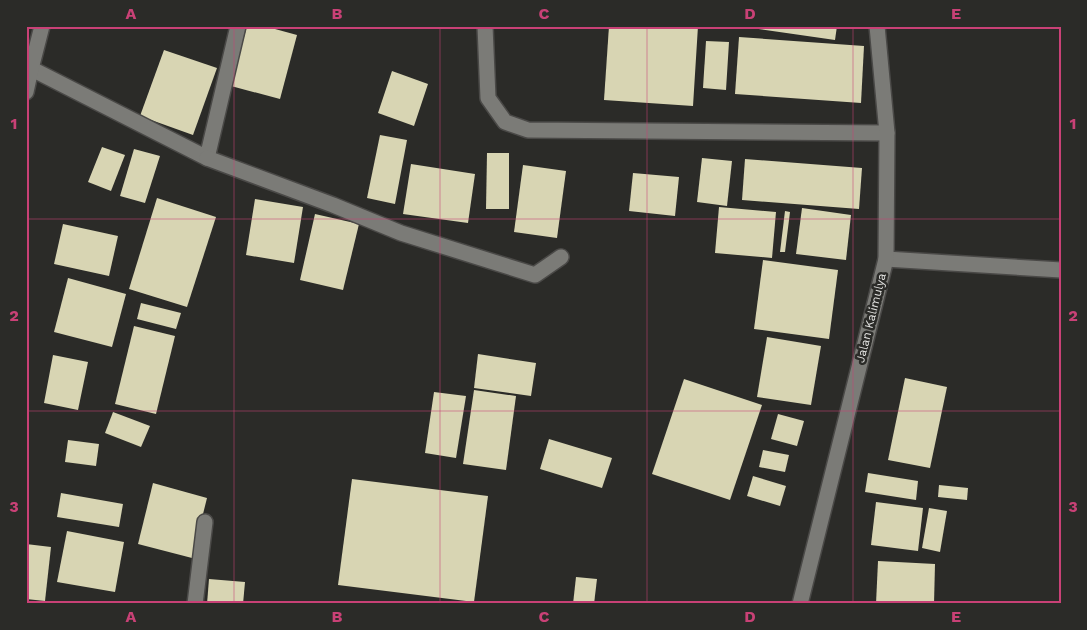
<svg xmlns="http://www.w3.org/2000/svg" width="1087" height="630" viewBox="0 0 1087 630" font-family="'Work Sans',sans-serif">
  <rect width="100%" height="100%" fill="#2b2b28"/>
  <g fill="#d8d5b3">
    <path d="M247,26H264L297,35L280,99L231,86Z"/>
    <path d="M609,26H698L693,106L604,100Z"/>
    <path d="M737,26H837L835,40Z"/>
    <path d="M739,37L864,46L861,103L735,94Z"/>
    <path d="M706,41L729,42L726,90L703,88Z"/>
    <path d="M164,50L217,68L193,135L140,116Z"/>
    <path d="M392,71L428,84L414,126L378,113Z"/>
    <path d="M380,135L407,140L395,204L367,198Z"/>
    <path d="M102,147L125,155L111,191L88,182Z"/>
    <path d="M134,149L160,156L145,203L120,196Z"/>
    <path d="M487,153H509V209H486Z"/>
    <path d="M702,158L732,161L727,206L697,202Z"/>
    <path d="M745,159L862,168L859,209L742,200Z"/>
    <path d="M411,164L475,174L468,223L403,214Z"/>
    <path d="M523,165L566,171L557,238L514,232Z"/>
    <path d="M633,173L679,177L675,216L629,211Z"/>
    <path d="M157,198L216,217L187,307L129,289Z"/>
    <path d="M255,199L303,207L294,263L246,255Z"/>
    <path d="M719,207L776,212L772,258L715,253Z"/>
    <path d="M802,208L851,215L846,260L796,254Z"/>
    <path d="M785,211L790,212L785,252H780Z"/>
    <path d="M315,214L359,224L343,290L300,280Z"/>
    <path d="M63,224L118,236L109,276L54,264Z"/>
    <path d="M763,260L838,270L829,339L754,329Z"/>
    <path d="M68,278L126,294L112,347L54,332Z"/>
    <path d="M141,303L181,313L176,329L137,319Z"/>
    <path d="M134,326L175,336L156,414L115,404Z"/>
    <path d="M767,337L821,346L811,405L757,397Z"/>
    <path d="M478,354L536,363L531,396L474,388Z"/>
    <path d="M53,355L88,362L78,410L44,403Z"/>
    <path d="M905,378L947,387L930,468L888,460Z"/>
    <path d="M684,379L762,405L730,500L652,474Z"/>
    <path d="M474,390L516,396L506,470L463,464Z"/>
    <path d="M434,392L466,396L456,458L425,453Z"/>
    <path d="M113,412L150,426L141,447L105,433Z"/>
    <path d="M778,414L804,421L797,446L771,439Z"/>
    <path d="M549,439L612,458L602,488L540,469Z"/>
    <path d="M68,440L99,444L96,466L65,462Z"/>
    <path d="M763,450L789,455L785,472L759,467Z"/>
    <path d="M868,473L918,481L916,500L865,492Z"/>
    <path d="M753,476L786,486L780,506L747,496Z"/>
    <path d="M352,479L488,496L474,602L338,585Z"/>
    <path d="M153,483L207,498L192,558L138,544Z"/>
    <path d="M939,485L968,488L967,500L938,497Z"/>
    <path d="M61,493L123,504L119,527L57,517Z"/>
    <path d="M876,502L923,508L918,551L871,545Z"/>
    <path d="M929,508L947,511L940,552L922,548Z"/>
    <path d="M67,531L124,542L115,592L57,582Z"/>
    <path d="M26,544L51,547L45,601L26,599Z"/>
    <path d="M878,561L935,564L934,604H876Z"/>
    <path d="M576,577L597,579L594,604H573Z"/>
    <path d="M209,579L245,582L243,604H207Z"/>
  </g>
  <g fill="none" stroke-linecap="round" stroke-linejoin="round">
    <defs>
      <g id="street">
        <path d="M485,26L488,98L505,122L528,130L887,133"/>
        <path d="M26,66L207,158L238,26"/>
        <path d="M26,92L31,69L42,26"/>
        <path d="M207,158L333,205L401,233L535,275L561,257"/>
        <path d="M886,259L1061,270"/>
        <path d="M195,604L205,522"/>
      </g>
      <path id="secondary" d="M800,604L886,259L887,133L877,26"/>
    </defs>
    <use href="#street" stroke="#4a4947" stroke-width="18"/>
    <use href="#secondary" stroke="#4a4947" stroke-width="18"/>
    <use href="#street" stroke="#7b7b77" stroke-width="15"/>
    <use href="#secondary" stroke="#7b7b77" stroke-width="15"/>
  </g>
  <path fill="none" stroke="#c94176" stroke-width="1" stroke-opacity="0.55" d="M234,26V604M440,26V604M647,26V604M853,26V604M26,219H1061M26,411H1061"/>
  <g text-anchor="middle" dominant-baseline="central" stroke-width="5" stroke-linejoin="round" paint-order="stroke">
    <g font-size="12" fill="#e3e3e1" stroke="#2b2b28">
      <text transform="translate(871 318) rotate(-76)">Jalan Kalimulya</text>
    </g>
  </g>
  <rect width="1087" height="630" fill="none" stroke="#2b2b28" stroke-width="55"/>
  <rect x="28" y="28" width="1032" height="574" fill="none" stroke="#c94176" stroke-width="2"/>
  <g font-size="16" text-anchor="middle" font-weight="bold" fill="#c94176">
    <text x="131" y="19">A</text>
    <text x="337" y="19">B</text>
    <text x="544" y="19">C</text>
    <text x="750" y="19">D</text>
    <text x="956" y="19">E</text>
    <text x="14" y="129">1</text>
    <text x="1073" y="129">1</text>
    <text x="14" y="321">2</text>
    <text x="1073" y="321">2</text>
    <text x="14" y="512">3</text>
    <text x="1073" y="512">3</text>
    <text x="131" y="622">A</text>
    <text x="337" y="622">B</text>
    <text x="544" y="622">C</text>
    <text x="750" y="622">D</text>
    <text x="956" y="622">E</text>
  </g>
</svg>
